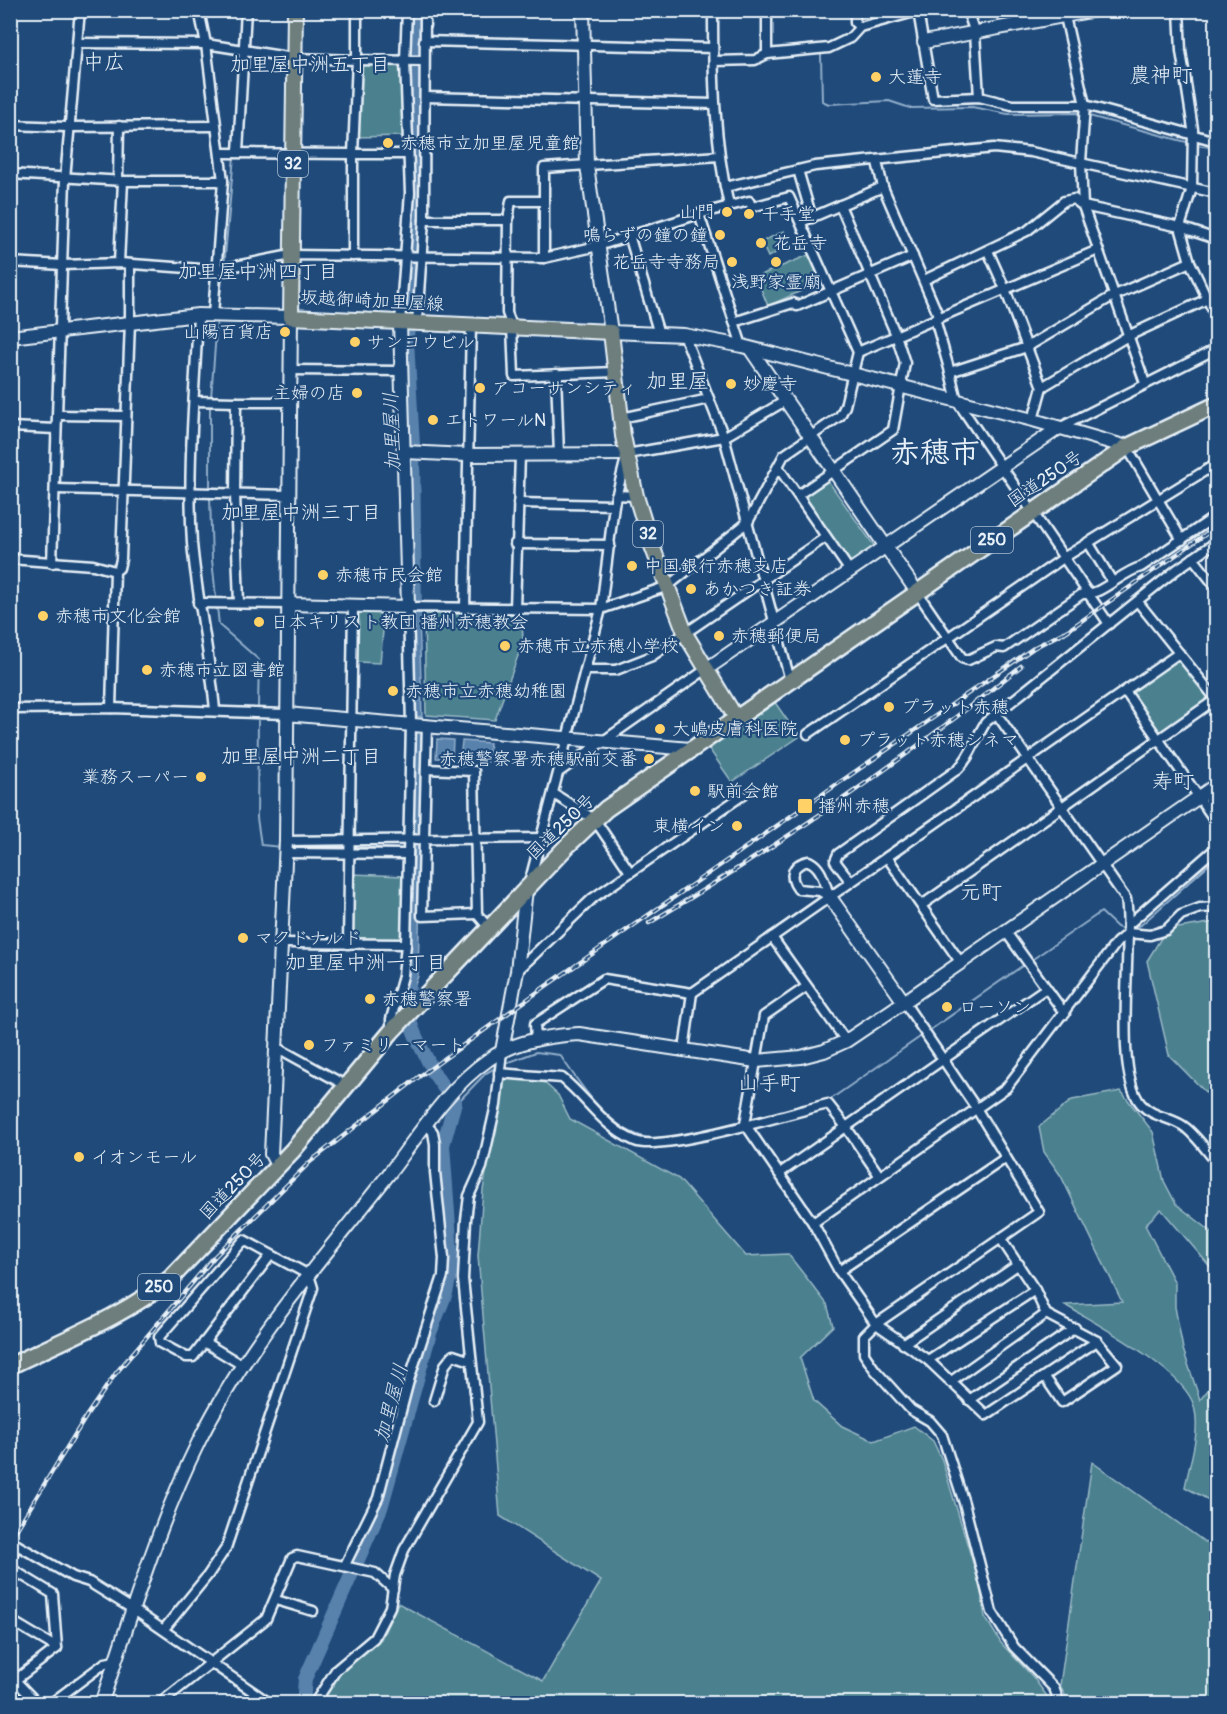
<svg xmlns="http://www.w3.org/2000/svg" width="1227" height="1714" viewBox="0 0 1227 1714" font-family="Pangolin,'Klee One',sans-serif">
  <rect width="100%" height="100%" fill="#1f4a7a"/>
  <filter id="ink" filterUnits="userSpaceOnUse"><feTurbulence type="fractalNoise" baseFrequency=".0167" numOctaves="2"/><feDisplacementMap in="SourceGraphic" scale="12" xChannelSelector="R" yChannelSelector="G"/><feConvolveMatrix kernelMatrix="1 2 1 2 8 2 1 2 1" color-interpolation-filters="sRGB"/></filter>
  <g filter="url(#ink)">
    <g fill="#4b818f" stroke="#9ab9c4" stroke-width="1.5">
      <path d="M357,60L405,61L407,136L354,137Z"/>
      <path d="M784,231L791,245L768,257L761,242Z"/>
      <path d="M811,254L823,281L768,306L756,277Z"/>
      <path d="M826,478L875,547L851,564L802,498V494Z"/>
      <path d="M356,610H385L380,663L357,662Z"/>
      <path d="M424,614L522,615L523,642L495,720L426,715Z"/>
      <path d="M1178,660L1210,696V700L1163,733L1159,732L1131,695L1132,691Z"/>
      <path d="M774,701L799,737L732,782L707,746Z"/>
      <path d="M352,874L404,876L400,942L353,941L351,938Z"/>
      <path d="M1216,922V1103L1169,1055L1147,961L1166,930Z"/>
      <path d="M517,1077H538L558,1095L570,1119L679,1179L746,1256L788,1254L827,1304L833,1326L800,1358L814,1401L842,1426L874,1441L914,1426L933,1441L942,1460L980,1586L985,1617L1001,1643L1033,1677L1052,1703L321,1704L344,1667L381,1639L398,1603L543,1681L601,1581L500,1516L478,1256L483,1190L502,1081Z"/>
      <path d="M1121,1091L1153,1132L1164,1181L1176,1204L1216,1235V1271L1213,1270L1161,1209L1145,1225L1175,1283V1307L1183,1349L1200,1400L1216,1380V1504L1185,1487C1190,1461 1201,1432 1194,1406C1184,1370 1096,1324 1065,1305L1122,1302L1061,1176L1044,1152L1039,1127L1072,1100Z"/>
      <path d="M1092,1462L1205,1542H1216V1703H1069L1060,1685Z"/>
    </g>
    <g fill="#5881ac" stroke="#92aeca" stroke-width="1.5">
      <path d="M414,612L419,613L422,717L416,716L412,614Z"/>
      <path d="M416,731L424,732L422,838H412Z"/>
      <path d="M437,739L453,740L452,759L436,758Z"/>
      <path d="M462,741L490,743L488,762L460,759Z"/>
      <path d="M415,846H421L418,976L410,998L401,1009L408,971Z"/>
    </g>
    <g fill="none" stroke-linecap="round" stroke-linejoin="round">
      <g stroke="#92aeca" stroke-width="2">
        <path d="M239,45L241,10"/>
        <path d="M821,55L822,101L829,104L889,101L910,108L972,107L1008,114L1078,113L1190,143"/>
        <path d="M235,141L238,51"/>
        <path d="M1196,145L1216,148"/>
        <path d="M224,267L234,156"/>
        <path d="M218,311L223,272"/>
        <path d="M211,398L217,320"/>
        <path d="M210,491V404"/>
        <path d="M210,497L212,560L219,625L259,660L258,706"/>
        <path d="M258,721L257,818L261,845L282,847"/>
        <path d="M290,847H348"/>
        <path d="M353,847L405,849"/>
        <path d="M1131,928L1141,925L1216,858"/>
        <path d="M1030,961L1101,912L1117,927L1125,930"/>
        <path d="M504,1064L536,1052L560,1055C579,1083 609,1129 644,1137C670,1143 717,1127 743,1121"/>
        <path d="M828,1101L1025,964"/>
        <path d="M456,1104L486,1073L499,1066"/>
        <path d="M749,1119L787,1110"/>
      </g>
      <g stroke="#5881ac" stroke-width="14">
        <path d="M415,620L413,446L407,340L416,181L414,74L416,10"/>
        <path d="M409,986C401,1013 417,1039 429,1063"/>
        <path d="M433,1072L444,1088"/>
        <path d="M303,1704L305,1679L381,1508L430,1333L446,1293L452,1266L443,1145L455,1102"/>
      </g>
      <defs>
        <g id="street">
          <path d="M199,10L206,44L223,181L213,315"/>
          <path d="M357,10V60L423,61"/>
          <path d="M713,10C713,77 714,141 729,206"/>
          <path d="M767,10V54"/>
          <path d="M855,10V23L860,27"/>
          <path d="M967,10L975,33L979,97"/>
          <path d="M1179,10L1181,51L1193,129L1192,188L1180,227L1190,262L1216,317"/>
          <path d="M1064,12L1085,105L1081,162L1083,206L1145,383"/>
          <path d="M424,41L713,48"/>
          <path d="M78,43L206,44L294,58L357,60L353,154H407"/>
          <path d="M714,61L755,60L767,54L829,48L850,38L860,27L918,11L933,99L979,97L1012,105H1085L1216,141"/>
          <path d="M425,97L714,104"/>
          <path d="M10,125L67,127L215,126"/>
          <path d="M238,152L246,10"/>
          <path d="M220,153L353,154V256"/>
          <path d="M877,162L883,187L939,317"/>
          <path d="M798,170L812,218"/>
          <path d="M10,174L123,181H223"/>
          <path d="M118,180L119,126"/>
          <path d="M725,187L815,166L994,148L1031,152L1216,193"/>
          <path d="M424,220L425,10"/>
          <path d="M508,220L511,201H544"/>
          <path d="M801,222L883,187"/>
          <path d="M629,235L659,334"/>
          <path d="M988,251L1005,289L1042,387"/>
          <path d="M544,258V168L719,156"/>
          <path d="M10,262L63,265L119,263L215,270L291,255L544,258L598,246L699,214L742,346"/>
          <path d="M119,263L123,181"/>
          <path d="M924,280L1027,231L1064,201L1074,199L1083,206L1180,227L1216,239"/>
          <path d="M198,315C195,390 187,467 192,543C197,599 210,654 215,710"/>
          <path d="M935,319L950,372"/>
          <path d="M400,322L410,193L405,61L407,10"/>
          <path d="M734,322L793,303L797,306L913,256"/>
          <path d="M417,323L424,220H508L507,313L512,326L514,376L615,372"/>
          <path d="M684,335L724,437L790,680"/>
          <path d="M858,352L1098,250"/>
          <path d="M290,370L401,371"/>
          <path d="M556,374L559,455"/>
          <path d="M194,401L236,402"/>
          <path d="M58,415L125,416"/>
          <path d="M621,418L709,399"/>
          <path d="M1033,420L1042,387L1128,336L1216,295"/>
          <path d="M10,427L56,429"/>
          <path d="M1059,428L1216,349"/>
          <path d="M1127,447L1182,540"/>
          <path d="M778,467L850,571"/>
          <path d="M56,489L289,495"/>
          <path d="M616,495L636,496"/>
          <path d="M798,495L893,430L905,363L896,335L840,205"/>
          <path d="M518,503L614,505"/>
          <path d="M1088,542L1112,581"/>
          <path d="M515,544L610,545"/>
          <path d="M1193,558L1216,587"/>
          <path d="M10,559L93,565L115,571"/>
          <path d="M52,563L65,179L80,10"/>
          <path d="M917,592L962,658L968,660L996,647L1004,648L1082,594C1102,596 1121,572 1141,567L1216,516"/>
          <path d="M1138,602L1216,699"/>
          <path d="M198,603L287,604"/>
          <path d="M239,603L235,494L236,402H289"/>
          <path d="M465,608L471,324"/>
          <path d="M515,609L520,455"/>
          <path d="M1109,624L957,401L950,372L1027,347L1113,296L1190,262"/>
          <path d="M586,670H616L652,656L826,537"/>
          <path d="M1125,691L1216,822"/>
          <path d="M111,708L115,571L119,568L121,559L130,322V264"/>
          <path d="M10,709L111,708L286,714"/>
          <path d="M996,713L1126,899C1134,947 1112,1070 1141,1104C1153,1118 1173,1117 1186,1128C1197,1137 1207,1151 1216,1162"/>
          <path d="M427,725L422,916L477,914"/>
          <path d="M808,734L1065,557L1216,464"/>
          <path d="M426,769L474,771L477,914L489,928"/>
          <path d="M559,772L705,670"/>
          <path d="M554,794L595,820L630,872"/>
          <path d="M286,841L541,838"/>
          <path d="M285,853L408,854"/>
          <path d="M887,857L961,963"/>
          <path d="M809,861C823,868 824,883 830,897L820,891L798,889C788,876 792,864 809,861Z"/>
          <path d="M530,880L601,609L614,505L627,454L724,437L785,401"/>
          <path d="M851,882L835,861L838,854L958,769C972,755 975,738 986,722L1176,570L1216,542"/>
          <path d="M922,905L1216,699"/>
          <path d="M1130,923L1216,848"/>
          <path d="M1006,932L1065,1014"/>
          <path d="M772,937L846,1041"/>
          <path d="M282,943L406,944"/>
          <path d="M348,944L353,606"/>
          <path d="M517,971L593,898L743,795"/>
          <path d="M806,987L764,1016L745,1124L813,1223L839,1271L876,1324L928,1360L986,1415L1097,1341L1046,1314L1035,1290L1001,1239"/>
          <path d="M904,1002L976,1108L1039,1212L876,1324L864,1336V1354L875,1370L911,1410L930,1421L942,1435L964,1503L992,1612L1014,1647L1054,1688L1060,1704"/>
          <path d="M391,1032V1019L403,976L406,944L411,724L408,607L601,609L668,586L748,522L784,455L840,416L845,406L858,352L789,197L752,207L749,201L699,214"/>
          <path d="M536,1040L535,1024L604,979L692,993L1179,653"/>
          <path d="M276,1047L345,1085"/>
          <path d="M684,1050L692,993"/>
          <path d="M499,1073L562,1078C588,1099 603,1127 635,1141C661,1153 793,1112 828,1104L846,1127L1046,988"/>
          <path d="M780,1173L846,1127L879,1175"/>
          <path d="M813,1223L1006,1088L1117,942L1128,933L1150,935L1166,930L1181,915L1200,908L1216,907"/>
          <path d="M839,1271L1004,1159"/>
          <path d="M204,1342L242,1365"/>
          <path d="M903,1344L1019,1264"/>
          <path d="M928,1360L1035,1290"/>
          <path d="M1045,1377L1062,1402L1117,1365L1097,1341"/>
          <path d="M950,1382L1046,1314"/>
          <path d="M969,1400L1075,1328"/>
          <path d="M434,1401L445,1365L453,1355L471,1361"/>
          <path d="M10,1541L73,1577L89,1582L134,1610L271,1704"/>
          <path d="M10,1559L17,1545"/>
          <path d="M345,1565L378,1498L410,1377L443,1276L444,1258L435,1172V1144L433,1132L427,1125"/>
          <path d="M10,1568L53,1594L57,1648L10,1684"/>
          <path d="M276,1600L313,1611"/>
          <path d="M10,1620L57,1648"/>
          <path d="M164,1629L208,1575L226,1548L313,1288L309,1275L244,1240L159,1337L160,1343L186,1357H193L270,1256"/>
          <path d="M10,1675L38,1704"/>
          <path d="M50,1704L105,1663L115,1661"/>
          <path d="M159,1704L266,1619L292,1558L297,1556L375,1573L393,1589"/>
          <path d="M314,1704L336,1670L374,1638L390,1607L395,1575L404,1550L478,1422L463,1279L466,1220L469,1196L482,1167L496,1105L502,1051"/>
        </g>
        <g id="secondary">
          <path d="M583,10L587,166L611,332L684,335L742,346L1033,420L1127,447"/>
          <path d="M924,42L1096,10"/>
          <path d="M10,337L198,315L291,317L286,841L271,1154L278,1167"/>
          <path d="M751,350L917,592"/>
          <path d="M405,452L467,455L627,454"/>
          <path d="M287,604L408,607L400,322"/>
          <path d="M705,670L1059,428"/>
          <path d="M286,714L690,749"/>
          <path d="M830,897L904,1002"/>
          <path d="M502,1051L517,971L526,889"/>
          <path d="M101,1704C131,1616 158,1524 199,1441C247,1343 321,1261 388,1175C418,1136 447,1088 488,1060C514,1041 548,1036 579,1034L756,1061L801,1057L824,1051L846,1041L904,1002L1216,785"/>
        </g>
        <path id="primary" d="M295,10L291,317L611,332L623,436L636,496L649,538L686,635L736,718"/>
        <path id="highway" d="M10,1366C65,1339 125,1316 171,1278L293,1150L391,1032L568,845L606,809L1127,447L1216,405"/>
      </defs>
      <use href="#street" stroke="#e8f1f8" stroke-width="13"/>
      <use href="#secondary" stroke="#e8f1f8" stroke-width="16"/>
      <use href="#primary" stroke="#e8f1f8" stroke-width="18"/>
      <use href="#highway" stroke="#e8f1f8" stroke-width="20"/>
      <use href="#street" stroke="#1f4a7a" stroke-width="8"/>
      <use href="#secondary" stroke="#1f4a7a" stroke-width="12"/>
      <use href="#primary" stroke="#6d7e7c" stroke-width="14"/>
      <use href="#highway" stroke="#6d7e7c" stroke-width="15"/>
      <defs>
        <g id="rail">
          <path d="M1064,633L1216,527"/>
          <path d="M649,923C778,846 904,761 1021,666"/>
          <path d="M10,1540L87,1415L116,1373L215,1256L310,1162L420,1076L546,986L1035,647L1070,629"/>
        </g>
      </defs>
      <use href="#rail" stroke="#e8f1f8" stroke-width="4.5"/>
      <use href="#rail" stroke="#1f4a7a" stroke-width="2" stroke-dasharray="7" stroke-linecap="butt"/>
    </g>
  </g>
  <g fill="#ffd166" stroke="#1f4a7a" stroke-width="2">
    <circle cx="876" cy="77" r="6"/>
    <circle cx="388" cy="143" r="6"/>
    <circle cx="727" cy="212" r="6"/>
    <circle cx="749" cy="214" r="6"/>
    <circle cx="720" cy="235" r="6"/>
    <circle cx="761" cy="243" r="6"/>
    <circle cx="732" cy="262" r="6"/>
    <circle cx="776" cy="262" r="6"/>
    <circle cx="285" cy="332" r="6"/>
    <circle cx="355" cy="342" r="6"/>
    <circle cx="731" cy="384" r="6"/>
    <circle cx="480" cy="388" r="6"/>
    <circle cx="357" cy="393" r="6"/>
    <circle cx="433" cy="420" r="6"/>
    <circle cx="632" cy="566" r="6"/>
    <circle cx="323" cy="575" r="6"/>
    <circle cx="691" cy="589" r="6"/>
    <circle cx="43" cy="616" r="6"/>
    <circle cx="259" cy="622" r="6"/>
    <circle cx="719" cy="636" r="6"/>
    <circle cx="505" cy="646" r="6"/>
    <circle cx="147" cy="670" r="6"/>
    <circle cx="393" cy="691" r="6"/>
    <circle cx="889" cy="707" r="6"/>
    <circle cx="660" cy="729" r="6"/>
    <circle cx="845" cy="740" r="6"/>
    <circle cx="649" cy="759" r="6"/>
    <circle cx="201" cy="777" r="6"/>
    <circle cx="695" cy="791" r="6"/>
    <rect x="797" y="798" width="16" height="16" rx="3"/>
    <circle cx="737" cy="826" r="6"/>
    <circle cx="243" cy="938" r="6"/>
    <circle cx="370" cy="999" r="6"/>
    <circle cx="947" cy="1007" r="6"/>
    <circle cx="309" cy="1045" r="6"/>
    <circle cx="79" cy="1157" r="6"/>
  </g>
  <g text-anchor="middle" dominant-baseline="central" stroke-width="4.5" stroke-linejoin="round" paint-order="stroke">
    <g fill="#1f4a7a" stroke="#acbfd2" stroke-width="1.5">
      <rect x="278" y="151" width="30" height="26" rx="4.5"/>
      <rect x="633" y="521" width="30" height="26" rx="4.5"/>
      <rect x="971" y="527" width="42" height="26" rx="4.5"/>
      <rect x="138" y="1274" width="42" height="26" rx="4.5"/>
    </g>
    <g font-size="16" font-weight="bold" fill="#e8f1f8">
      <text x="293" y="164">32</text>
      <text x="648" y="534">32</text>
      <text x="992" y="540">250</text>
      <text x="159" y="1287">250</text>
    </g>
    <g font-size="18" fill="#e8f1f8" stroke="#1f4a7a" text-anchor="start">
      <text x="888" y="77">大蓮寺</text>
      <text x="400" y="143">赤穂市立加里屋児童館</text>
      <text x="715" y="212" text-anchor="end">山門</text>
      <text x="761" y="214">千手堂</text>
      <text x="708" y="235" text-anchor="end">鳴らずの鐘の鐘</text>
      <text x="773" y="243">花岳寺</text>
      <text x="720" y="262" text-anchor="end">花岳寺寺務局</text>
      <text x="776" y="282" text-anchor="middle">浅野家霊廟</text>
      <text x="273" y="332" text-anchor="end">山陽百貨店</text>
      <text x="367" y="342">サンコウビル</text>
      <text x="743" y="384">妙慶寺</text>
      <text x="492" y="388">アコーサンシティ</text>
      <text x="345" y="393" text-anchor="end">主婦の店</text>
      <text x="445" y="420">エトワールN</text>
      <text x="644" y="566">中国銀行赤穂支店</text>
      <text x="335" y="575">赤穂市民会館</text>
      <text x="703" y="589">あかつき証券</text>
      <text x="55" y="616">赤穂市文化会館</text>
      <text x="271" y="622">日本キリスト教団 播州赤穂教会</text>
      <text x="731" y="636">赤穂郵便局</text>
      <text x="517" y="646">赤穂市立赤穂小学校</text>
      <text x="159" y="670">赤穂市立図書館</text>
      <text x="405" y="691">赤穂市立赤穂幼稚園</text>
      <text x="901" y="707">プラット赤穂</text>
      <text x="672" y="729">大嶋皮膚科医院</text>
      <text x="857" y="740">プラット赤穂シネマ</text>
      <text x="637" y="759" text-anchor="end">赤穂警察署赤穂駅前交番</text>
      <text x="189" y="777" text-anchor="end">業務スーパー</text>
      <text x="707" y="791">駅前会館</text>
      <text x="818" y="806">播州赤穂</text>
      <text x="725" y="826" text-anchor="end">東横イン</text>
      <text x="255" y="938">マクドナルド</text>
      <text x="382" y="999">赤穂警察署</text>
      <text x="959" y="1007">ローソン</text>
      <text x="321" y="1045">ファミリーマート</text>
      <text x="91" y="1157">イオンモール</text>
    </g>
    <g font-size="18" fill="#e8f1f8" stroke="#1f4a7a">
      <text transform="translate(372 301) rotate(3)">坂越御崎加里屋線</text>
      <text transform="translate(1045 479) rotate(-34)">国道250号</text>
      <text transform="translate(561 827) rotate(-44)">国道250号</text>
      <text transform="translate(233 1186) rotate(-46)">国道250号</text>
    </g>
    <g font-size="20" fill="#e8f1f8" stroke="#1f4a7a">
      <text x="310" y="64">加里屋中洲五丁目</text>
      <text x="258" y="271">加里屋中洲四丁目</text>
      <text x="301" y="512">加里屋中洲三丁目</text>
      <text x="301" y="756">加里屋中洲二丁目</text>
      <text x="366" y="962">加里屋中洲一丁目</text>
    </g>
    <g font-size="20" font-style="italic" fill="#d2e0ed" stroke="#1f4a7a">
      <text transform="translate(392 432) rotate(-92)">加里屋川</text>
      <text transform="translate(391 1403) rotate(-75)">加里屋川</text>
    </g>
    <g font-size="21" fill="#e8f1f8" stroke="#1f4a7a">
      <text x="104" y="62">中広</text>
      <text x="1161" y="75">農神町</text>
      <text x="678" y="381">加里屋</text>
      <text x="1173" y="781">寿町</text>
      <text x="981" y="892">元町</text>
      <text x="769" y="1083">山手町</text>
    </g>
    <g font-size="30" font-weight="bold" fill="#e8f1f8" stroke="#1f4a7a">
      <text x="935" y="452">赤穂市</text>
    </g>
  </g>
  <rect width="1227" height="1714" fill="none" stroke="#1f4a7a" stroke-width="36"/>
  <rect x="18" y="18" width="1191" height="1678" fill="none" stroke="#e8f1f8" stroke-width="2" filter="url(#ink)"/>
</svg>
